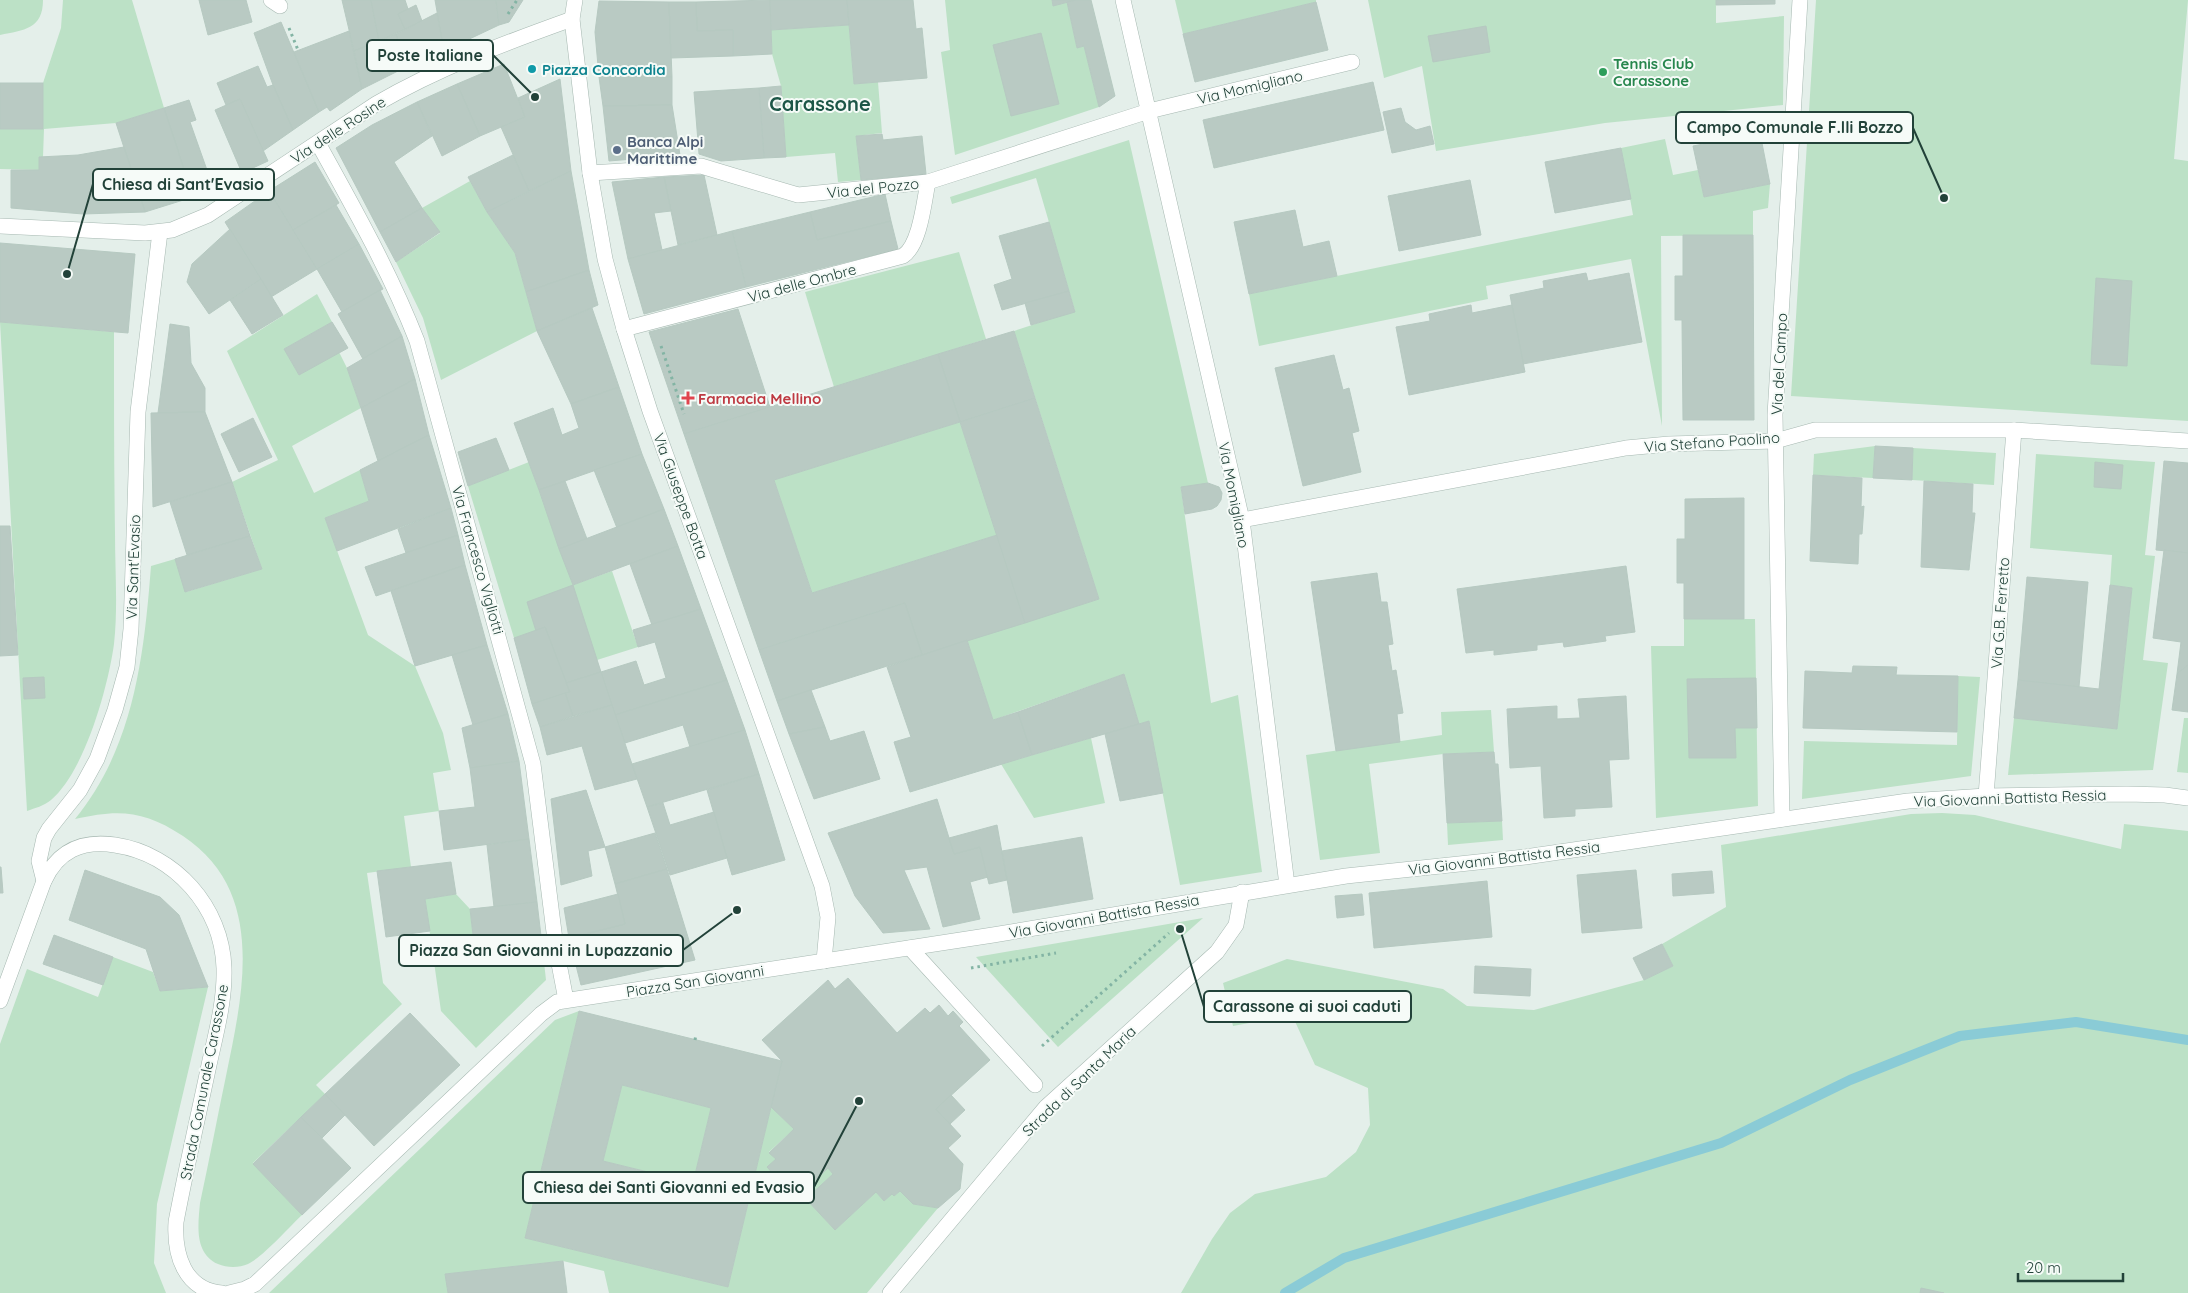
<svg xmlns="http://www.w3.org/2000/svg" width="2188" height="1293" viewBox="0 0 2188 1293" font-family="Quicksand,sans-serif">
  <rect width="100%" height="100%" fill="#e4efea"/>
  <g fill="#bce1c6">
    <path d="M0,0H43C43,29 24,30 0,35Z"/>
    <path d="M63,0H132L164,108L116,123L44,129L43,157H39V170L0,169V129L43,128V83L61,28Z"/>
    <path d="M945,0H1052L1053,6L1067,2L1077,48L1084,46L1099,107L955,155L941,52L950,50Z"/>
    <path d="M1175,0H1316V2L1183,34Z"/>
    <path d="M1368,0H1716V23L1784,16L1783,105L1605,123L1436,151L1422,66L1384,78Z"/>
    <path d="M1816,0H2188L2174,159L2188,161V421L1791,396Z"/>
    <path d="M849,25L854,84L878,82L882,133L856,136L861,180L838,182L835,153L786,157L781,86L772,54L771,30Z"/>
    <path d="M1665,139L1673,175L1698,170L1704,197L1770,184L1768,208L1753,211V235L1661,236L1662,426L1631,259L1486,286L1488,299L1259,346L1249,294L1633,215L1621,148Z"/>
    <path d="M1129,140L1208,483L1181,488L1211,703L1238,695L1262,872L1180,885L1149,721L1139,724L1124,674L993,720L967,640L1099,599L1014,331L1075,311L1036,178L952,204L950,197Z"/>
    <path d="M470,181L487,212L515,253L537,331L441,380L423,318L396,262L440,233L422,208Z"/>
    <path d="M959,252L986,339L834,387L805,292Z"/>
    <path d="M317,294L332,322L284,349L299,375L339,352L347,368L361,408L292,446L314,493L360,470L369,501L325,518L368,635L415,666L443,733L451,770L433,773L439,811L404,816L411,867L367,873L383,983L402,1004L316,1085L325,1094L253,1163L302,1215C288,1228 264,1256 248,1264C239,1268 227,1268 218,1264C194,1253 198,1225 200,1203C209,1161 217,1119 226,1076C243,993 267,892 183,836C144,810 118,809 75,819C134,747 144,656 151,566L175,559L186,592L262,569L232,482L278,460L227,351Z"/>
    <path d="M0,322L114,332C114,399 114,466 115,533C115,570 118,608 114,644C108,687 85,771 51,800C44,806 35,808 27,811Z"/>
    <path d="M960,422L997,535L812,593L774,480Z"/>
    <path d="M1875,446L1873,478L1813,475L1814,454Z"/>
    <path d="M1913,448L1996,453L1994,485L1912,480Z"/>
    <path d="M2036,454L2155,462L2145,555L2155,556L2143,660L2168,663L2153,770L2008,775L2014,718L2117,729L2132,588L2110,585L2112,555L2030,548Z"/>
    <path d="M529,462L573,585L612,571L638,647L597,660L536,631L514,638L468,486Z"/>
    <path d="M1684,619H1755L1758,806L1656,818L1651,646H1684Z"/>
    <path d="M1958,676L1980,677L1971,776L1802,799L1804,741L1957,745Z"/>
    <path d="M1491,710L1494,752L1443,754L1369,764L1380,853L1320,860L1306,755L1442,735L1441,712Z"/>
    <path d="M2184,718H2188V773L2177,772Z"/>
    <path d="M1091,738L1105,803L1034,818L1001,764Z"/>
    <path d="M1942,813L1975,815L2121,849L2124,824L2188,831V1293H1181L1212,1239L1230,1213L1255,1194L1326,1177L1356,1152L1370,1125L1368,1088L1315,1065L1292,1015L1233,1026L1223,983L1287,959L1443,989L1467,1006L1534,1010L1644,980L1673,966L1662,944L1726,907L1721,845L1911,814Z"/>
    <path d="M1502,821L1503,840L1448,845L1447,823Z"/>
    <path d="M456,894L470,909L476,961L543,953L546,980L476,1048L441,1011L425,899Z"/>
    <path d="M1203,918L1058,1047L976,957Z"/>
    <path d="M113,957L153,972L160,991L208,987L157,1204L154,1263L166,1293H0V1044L27,969L98,997Z"/>
    <path d="M579,1011L525,1238L728,1287L771,1107L794,1129L769,1152L776,1159L768,1167L799,1184L805,1190L828,1168L833,1174L806,1199L835,1230L876,1192L884,1201L892,1194L894,1196L900,1191L913,1204L938,1208L867,1293H609L604,1271L563,1261L446,1274L448,1293H269L555,1020Z"/>
    <path d="M622,1085L711,1108L693,1183L603,1161Z"/>
  </g>
  <g fill="none" stroke-linecap="round" stroke-linejoin="round">
    <path stroke="#8acbd6" stroke-width="10" d="M1285,1293L1344,1258L1721,1143L1850,1080L1960,1036L2076,1022L2188,1040"/>
  </g>
  <g fill="#b9cac3" stroke="#b6c9c1" fill-rule="evenodd">
    <path d="M199,0H246L252,22L208,35Z"/>
    <path d="M342,0H371L379,41L354,51Z"/>
    <path d="M371,0H405L408,9L398,14L405,29L379,41Z"/>
    <path d="M435,0H496L499,25L444,51Z"/>
    <path d="M496,0H523L509,22L499,25Z"/>
    <path d="M770,0L772,54L733,56V30L697,31L696,2Z"/>
    <path d="M770,0H847L849,25L771,30Z"/>
    <path d="M847,0H913L916,29L922,28L927,78L854,84Z"/>
    <path d="M1052,0H1076L1053,6Z"/>
    <path d="M1076,0H1091L1115,96L1099,107L1084,46L1077,48L1067,2Z"/>
    <path d="M1716,0H1775V4L1716,5Z"/>
    <path d="M599,1L669,2L672,77H599L595,32Z"/>
    <path d="M669,2H696L697,31L733,30V56L671,58Z"/>
    <path d="M1316,2L1328,50L1195,82L1183,34Z"/>
    <path d="M416,5L422,21L405,29L398,14Z"/>
    <path d="M437,13L444,51L406,67L396,34Z"/>
    <path d="M281,22L319,112L293,130L273,85L254,33Z"/>
    <path d="M1486,26L1490,52L1433,62L1428,36Z"/>
    <path d="M349,31L362,89L330,111L327,107L319,112L294,52Z"/>
    <path d="M1041,33L1059,104L1011,116L993,45Z"/>
    <path d="M396,34L406,67L362,89L354,51Z"/>
    <path d="M504,64L525,117L480,136L457,84Z"/>
    <path d="M258,66L267,87L273,85L293,130L263,151L240,99L226,105L217,83Z"/>
    <path d="M599,77H672V105L603,106Z"/>
    <path d="M560,79L571,171L529,191L501,127L525,117L518,98Z"/>
    <path d="M1373,82L1384,130L1214,168L1203,120Z"/>
    <rect x="0" y="83" width="43" height="46"/>
    <path d="M457,84L480,136L442,156L417,102Z"/>
    <path d="M781,86L786,157L764,158L759,88Z"/>
    <path d="M759,88L764,158L721,161L699,154L694,92Z"/>
    <path d="M240,99L268,161L242,173L215,110Z"/>
    <path d="M189,100L196,120L190,122L213,187L193,197L164,108Z"/>
    <path d="M417,102L432,136L394,162L422,208L380,232L336,148L372,125Z"/>
    <path d="M672,105L680,155L609,161L603,106Z"/>
    <path d="M164,108L193,197L145,212L116,123Z"/>
    <path d="M1401,108L1405,122L1416,130L1430,126L1434,144L1392,153L1383,112Z"/>
    <path d="M1760,133L1770,184L1704,197L1693,146Z"/>
    <path d="M882,134L883,140L922,136L926,174L861,180L856,136Z"/>
    <path d="M124,147L145,212L83,214L11,208V170H39V157L78,155Z"/>
    <path d="M1621,148L1631,199L1555,213L1545,162Z"/>
    <path d="M513,155L529,191L487,212L468,177Z"/>
    <path d="M315,162L339,203L293,230L269,191Z"/>
    <path d="M571,171L589,270L526,292L515,253L487,212Z"/>
    <path d="M704,175L717,235L678,245L664,177Z"/>
    <path d="M664,177L671,211L654,213L662,250L628,259L612,182Z"/>
    <path d="M1470,180L1481,235L1399,251L1388,196Z"/>
    <path d="M269,191L317,269L271,297L225,222Z"/>
    <path d="M885,194L891,221L817,240L810,212Z"/>
    <path d="M336,205L359,244L317,269L293,230Z"/>
    <path d="M422,208L440,232L396,262L380,232Z"/>
    <path d="M1295,210L1303,247L1329,241L1337,276L1249,294L1234,222Z"/>
    <path d="M810,212L817,240L891,221L898,249L746,287L732,231Z"/>
    <path d="M1049,222L1069,291L1002,310L994,285L1012,279L999,236Z"/>
    <path d="M230,229L261,279L209,314L187,282L192,264Z"/>
    <path d="M732,231L746,287L644,314L628,259Z"/>
    <path d="M1683,235H1753L1754,420H1683L1682,320H1675V276H1683Z"/>
    <path d="M0,243L135,254L128,333L0,322Z"/>
    <path d="M359,244L383,289L342,312L317,269Z"/>
    <path d="M589,270L598,305L537,331L526,292Z"/>
    <path d="M1586,273L1588,281L1629,273L1642,342L1523,364L1510,295L1544,288L1543,281Z"/>
    <path d="M2096,278L2132,281L2127,366L2091,364Z"/>
    <path d="M261,279L283,315L252,334L230,300Z"/>
    <path d="M380,290L402,336L363,359L338,314Z"/>
    <path d="M1069,291L1075,312L1031,325L1025,303Z"/>
    <path d="M1471,305L1472,313L1512,305L1525,372L1409,395L1396,327L1430,321L1429,314Z"/>
    <path d="M592,308L619,387L571,404L537,331Z"/>
    <path d="M738,309L770,407L684,434L649,332Z"/>
    <path d="M332,322L348,348L299,375L284,349Z"/>
    <path d="M170,324L189,327L191,363L205,388V412L158,413Z"/>
    <path d="M1014,331L1035,398L960,422L938,354Z"/>
    <path d="M402,336L415,379L361,408L347,368Z"/>
    <path d="M938,354L960,422L774,480L812,593L997,535L1025,623L922,655L905,603L759,650L684,434Z"/>
    <path d="M1334,355L1343,390L1349,388L1359,431L1352,433L1361,472L1303,486L1275,368Z"/>
    <path d="M415,379L429,435L378,461L361,408Z"/>
    <path d="M619,387L642,454L539,490L514,423L553,408L562,435L579,428L571,404Z"/>
    <path d="M1035,398L1099,599L1025,623L960,422Z"/>
    <path d="M205,412L232,482L153,507L151,413Z"/>
    <path d="M253,418L272,457L239,472L221,434Z"/>
    <path d="M429,435L451,508L337,551L325,518L369,501L360,470Z"/>
    <path d="M496,438L509,470L468,486L458,452Z"/>
    <path d="M1875,446L1913,448L1912,480L1873,478Z"/>
    <path d="M642,454L664,509L617,528L594,470Z"/>
    <path d="M2164,461L2188,463V553L2156,550Z"/>
    <path d="M2095,462L2123,465L2121,489L2094,487Z"/>
    <path d="M1813,475L1862,478L1861,507L1864,506L1862,534H1859L1858,564L1810,561Z"/>
    <path d="M565,481L587,539L559,549L539,490Z"/>
    <path d="M1924,481L1973,484L1972,513H1975L1969,570L1921,567Z"/>
    <path d="M232,482L250,536L187,555L170,502Z"/>
    <path d="M1208,483L1219,487L1222,493L1221,500L1217,506L1212,509L1185,514L1181,487Z"/>
    <path d="M1744,498V619H1684V583H1677V539H1685V499Z"/>
    <path d="M451,508L458,535L406,553L398,529Z"/>
    <path d="M664,509L678,546L573,585L559,549Z"/>
    <path d="M0,526H10L18,655L0,656Z"/>
    <path d="M458,535L465,565L376,596L365,567Z"/>
    <path d="M250,536L262,569L185,592L175,559Z"/>
    <path d="M678,546L701,609L652,625L630,564Z"/>
    <path d="M2164,550L2188,553V665L2177,674L2181,642L2153,638Z"/>
    <path d="M465,565L487,645L415,666L391,591Z"/>
    <path d="M1626,566L1635,632L1605,636L1606,641L1564,647L1563,642L1537,645V650L1494,655V650L1466,653L1457,589Z"/>
    <path d="M1377,573L1381,602H1387L1393,644L1388,645L1392,671L1396,670L1403,713L1397,714L1400,742L1336,751L1311,582Z"/>
    <path d="M2027,577L2088,582L2079,687L2018,680Z"/>
    <path d="M573,585L601,672L566,683L545,627L536,631L527,602Z"/>
    <path d="M2110,585L2132,588L2117,729L2014,718L2018,680L2099,689Z"/>
    <path d="M905,603L922,655L777,701L759,650Z"/>
    <path d="M701,609L727,680L615,715L601,672L636,661L644,685L666,678L655,642L638,647L633,630Z"/>
    <path d="M545,627L570,692L532,704L514,638Z"/>
    <path d="M967,640L993,720L1018,712L1032,755L910,792L894,742L911,737L887,667Z"/>
    <path d="M487,645L508,714L473,725L452,655Z"/>
    <path d="M2188,665V712L2172,710L2177,674Z"/>
    <path d="M1853,666L1897,667L1896,675L1958,676L1957,732L1803,728L1805,671L1852,673Z"/>
    <path d="M601,672L612,705L573,716L565,693L570,692L566,683Z"/>
    <path d="M1124,674L1139,724L1032,755L1018,712Z"/>
    <path d="M44,677L45,698L24,699L23,678Z"/>
    <path d="M1756,678L1757,728H1735L1736,758H1689L1687,679Z"/>
    <path d="M727,680L745,730L690,747L683,725L625,743L615,715Z"/>
    <path d="M811,690L825,727L789,734L777,701Z"/>
    <path d="M565,693L573,716L540,727L532,704Z"/>
    <path d="M1626,696L1629,759L1609,760L1612,807L1575,809V816L1544,818L1541,766L1510,768L1507,709L1557,706V719L1580,718L1578,699Z"/>
    <path d="M612,705L637,779L595,790L582,746L547,755L540,727Z"/>
    <path d="M508,714L519,761L470,768L462,728Z"/>
    <path d="M1149,721L1163,793L1120,801L1105,734Z"/>
    <path d="M825,727L830,741L864,731L880,779L814,799L789,734Z"/>
    <path d="M745,730L759,774L647,807L632,764Z"/>
    <path d="M1494,752L1495,764H1498L1502,821L1447,823L1443,754Z"/>
    <path d="M519,761L529,839L444,850L439,811L475,807L470,768Z"/>
    <path d="M759,774L785,860L732,875L707,790Z"/>
    <path d="M586,790L605,847L588,851L592,876L561,885L551,799Z"/>
    <path d="M937,799L954,854L980,847L988,877L970,882L980,919L943,927L927,867L904,870L930,929L883,933L855,896L828,833Z"/>
    <path d="M663,803L670,825L714,812L727,858L670,875L647,807Z"/>
    <path d="M997,825L1007,880L989,884L980,847L954,854L949,838Z"/>
    <path d="M655,833L667,869L615,884L605,847Z"/>
    <path d="M1082,837L1093,899L1013,913L1002,851Z"/>
    <path d="M529,839L537,902L494,907L487,845Z"/>
    <path d="M451,862L456,894L425,899L430,931L386,937L377,871Z"/>
    <path d="M0,867H1L3,893H0Z"/>
    <path d="M667,869L695,960L581,985L569,938L625,924L615,884Z"/>
    <path d="M85,870L160,897L179,915L208,987L160,991L146,949L69,920Z"/>
    <path d="M1636,870L1642,928L1582,933L1577,875Z"/>
    <path d="M1712,871L1714,893L1673,896L1672,874Z"/>
    <path d="M1487,881L1492,937L1374,948L1369,893Z"/>
    <path d="M618,894L625,924L569,938L564,908Z"/>
    <path d="M1362,894L1364,915L1337,918L1335,896Z"/>
    <path d="M537,902L543,953L476,961L470,909Z"/>
    <path d="M54,935L113,957L103,985L43,964Z"/>
    <path d="M1662,944L1673,966L1644,980L1633,958Z"/>
    <path d="M1475,966L1531,969L1530,996L1474,993Z"/>
    <path d="M848,978L897,1033L925,1008L930,1013L939,1005L948,1016L953,1011L963,1022L959,1026L990,1060L936,1109L961,1136L948,1148L963,1164L960,1189L938,1208L913,1204L900,1191L894,1196L892,1194L884,1201L876,1192L835,1230L806,1199L833,1174L828,1168L804,1191L799,1184L790,1192L767,1167L776,1159L769,1153L794,1129L771,1107L782,1061L762,1040L828,980L835,989Z"/>
    <path d="M579,1011L782,1061L728,1287L525,1238ZM622,1085L711,1108L693,1183L603,1161Z"/>
    <path d="M410,1013L460,1065L374,1146L325,1094Z"/>
    <path d="M325,1094L345,1115L322,1138L301,1117Z"/>
    <path d="M951,1095L965,1110L950,1124L936,1109Z"/>
    <path d="M301,1117L351,1168L302,1215L253,1164Z"/>
    <path d="M563,1261L567,1293H448L445,1274Z"/>
    <path d="M1921,1288L1944,1293H1920Z"/>
  </g>
  <g fill="none" stroke-linecap="round" stroke-linejoin="round">
    <defs>
      <path id="service" d="M910,948L1035,1085"/>
      <g id="minor">
        <path d="M271,0L280,6"/>
        <path d="M318,143C354,208 390,272 417,341L533,764L556,948L566,1000"/>
        <path d="M590,173L701,166L798,195L928,182L1149,111L1352,62"/>
        <path d="M0,226L145,233L172,230L208,215L376,104C438,68 505,43 572,19"/>
        <path d="M624,329L903,256C920,245 924,202 928,182"/>
        <path d="M1242,520L1626,448L1669,444L1775,441L1815,430H2014L2188,441"/>
        <path d="M1986,796L2014,430"/>
        <path d="M1782,819L1775,415L1800,0"/>
        <path d="M44,881L39,861L44,838L49,829L80,790L97,759L115,710L127,667L131,629L138,412L160,232"/>
        <path d="M890,1293L1046,1107L1217,952L1236,925L1242,892"/>
      </g>
      <g id="tertiary">
        <path d="M575,0L572,19L590,173L605,259L624,329L650,411L822,886L828,917L824,961"/>
        <path d="M1123,0L1242,520L1287,885"/>
        <path d="M0,1001L44,881C58,851 81,840 115,845C175,854 222,907 224,968C225,1001 216,1033 209,1065C198,1117 186,1169 176,1222C174,1254 184,1290 222,1293"/>
        <path d="M229,1293L245,1289L255,1284L541,1014L557,1002L993,935L1346,876L1525,857L1908,801L1986,796L2127,794L2165,795L2188,798"/>
      </g>
    </defs>
    <use href="#service" stroke="#a6b8b1" stroke-width="16"/>
    <use href="#minor" stroke="#a6b8b1" stroke-width="16"/>
    <use href="#tertiary" stroke="#a6b8b1" stroke-width="16"/>
    <g stroke="#83b4a4" stroke-width="3" stroke-dasharray="2.5 4" stroke-linecap="butt">
      <path d="M508,14L517,0"/>
      <path d="M289,28L298,50"/>
      <path d="M661,346L684,414"/>
      <path d="M971,968L1056,953"/>
      <path d="M695,1040L696,1034"/>
      <path d="M1042,1046L1169,933"/>
    </g>
    <use href="#service" stroke="#fff" stroke-width="15"/>
    <use href="#minor" stroke="#fff" stroke-width="15"/>
    <use href="#tertiary" stroke="#fff" stroke-width="15"/>
  </g>
  <circle fill="#0f9aa8" stroke="#f6fbf8" stroke-width="2" cx="532" cy="69" r="5"/>
  <circle fill="#2e9e5b" stroke="#f6fbf8" stroke-width="2" cx="1603" cy="72" r="5"/>
  <circle fill="#5c6f8a" stroke="#f6fbf8" stroke-width="2" cx="617" cy="150" r="5"/>
  <path fill="#e0444e" stroke="#f6fbf8" stroke-width="2" d="M685.5 390.5h5v5h5v5h-5v5h-5v-5h-5v-5h5z"/>
  <g text-anchor="middle" dominant-baseline="central" stroke-width="4" stroke-linejoin="round" paint-order="stroke">
    <g font-size="15" font-weight="bold" fill="#27864d" stroke="#f6fbf8" text-anchor="start">
      <text x="1613" y="63">Tennis Club<tspan x="1613" dy="17">Carassone</tspan></text>
    </g>
    <g font-size="15" font-weight="bold" fill="#0d838f" stroke="#f6fbf8" text-anchor="start">
      <text x="542" y="69">Piazza Concordia</text>
    </g>
    <g font-size="15" fill="#224239" stroke="#f6fbf8">
      <text transform="translate(1250 87) rotate(-13)">Via Momigliano</text>
      <text transform="translate(338 130) rotate(-33)">Via delle Rosine</text>
      <text transform="translate(873 188) rotate(-6)">Via del Pozzo</text>
      <text transform="translate(802 283) rotate(-15)">Via delle Ombre</text>
      <text transform="translate(1779 364) rotate(-87)">Via del Campo</text>
      <text transform="translate(1712 442) rotate(-4)">Via Stefano Paolino</text>
      <text transform="translate(1234 495) rotate(79)">Via Momigliano</text>
      <text transform="translate(681 496) rotate(70)">Via Giuseppe Botta</text>
      <text transform="translate(478 560) rotate(74)">Via Francesco Vigliotti</text>
      <text transform="translate(133 567) rotate(-88)">Via Sant'Evasio</text>
      <text transform="translate(2000 613) rotate(-86)">Via G.B. Ferretto</text>
      <text transform="translate(2010 798) rotate(-2)">Via Giovanni Battista Ressia</text>
      <text transform="translate(1504 858) rotate(-7)">Via Giovanni Battista Ressia</text>
      <text transform="translate(1104 916) rotate(-10)">Via Giovanni Battista Ressia</text>
      <text transform="translate(695 981) rotate(-9)">Piazza San Giovanni</text>
      <text transform="translate(1079 1081) rotate(-44)">Strada di Santa Maria</text>
      <text transform="translate(204 1082) rotate(-79)">Strada Comunale Carassone</text>
    </g>
    <g font-size="15" font-weight="bold" fill="#4e5e75" stroke="#f6fbf8" text-anchor="start">
      <text x="627" y="141">Banca Alpi<tspan x="627" dy="17">Marittime</tspan></text>
    </g>
    <g font-size="15" font-weight="bold" fill="#be3a42" stroke="#f6fbf8" text-anchor="start">
      <text x="698" y="398">Farmacia Mellino</text>
    </g>
    <g font-size="20" font-weight="bold" fill="#1c5647" stroke="#f6fbf8">
      <text x="820" y="103">Carassone</text>
    </g>
  </g>
  <path fill="none" stroke="#224239" stroke-width="2" d="M535 97L493 55M1944 198L1913 128M67 274L93 184M737 910L683 950M1180 929L1204 1007M859 1101L814 1187"/>
  <g fill="#224239" stroke="#f6fbf8" stroke-width="2">
    <circle cx="535" cy="97" r="5"/>
    <circle cx="1944" cy="198" r="5"/>
    <circle cx="67" cy="274" r="5"/>
    <circle cx="737" cy="910" r="5"/>
    <circle cx="1180" cy="929" r="5"/>
    <circle cx="859" cy="1101" r="5"/>
  </g>
  <g fill="#f6fbf8" stroke="#224239" stroke-width="2">
    <rect x="367" y="40" width="126" height="31" rx="5"/>
    <rect x="1676" y="112" width="237" height="31" rx="5"/>
    <rect x="93" y="169" width="181" height="31" rx="5"/>
    <rect x="399" y="935" width="284" height="31" rx="5"/>
    <rect x="1204" y="991" width="207" height="31" rx="5"/>
    <rect x="523" y="1172" width="291" height="31" rx="5"/>
  </g>
  <g font-size="16" text-anchor="middle" font-weight="bold" fill="#224239">
    <text x="430" y="61">Poste Italiane</text>
    <text x="1795" y="133">Campo Comunale F.lli Bozzo</text>
    <text x="183" y="190">Chiesa di Sant'Evasio</text>
    <text x="541" y="956">Piazza San Giovanni in Lupazzanio</text>
    <text x="1307" y="1012">Carassone ai suoi caduti</text>
    <text x="669" y="1193">Chiesa dei Santi Giovanni ed Evasio</text>
  </g>
  <path d="M2018 1273v8h105v-8" fill="none" stroke="#224239" stroke-width="2.5"/>
  <text x="2026" y="1273" font-size="15" fill="#224239" stroke="#f6fbf8" stroke-width="4" paint-order="stroke">20 m</text>
</svg>
